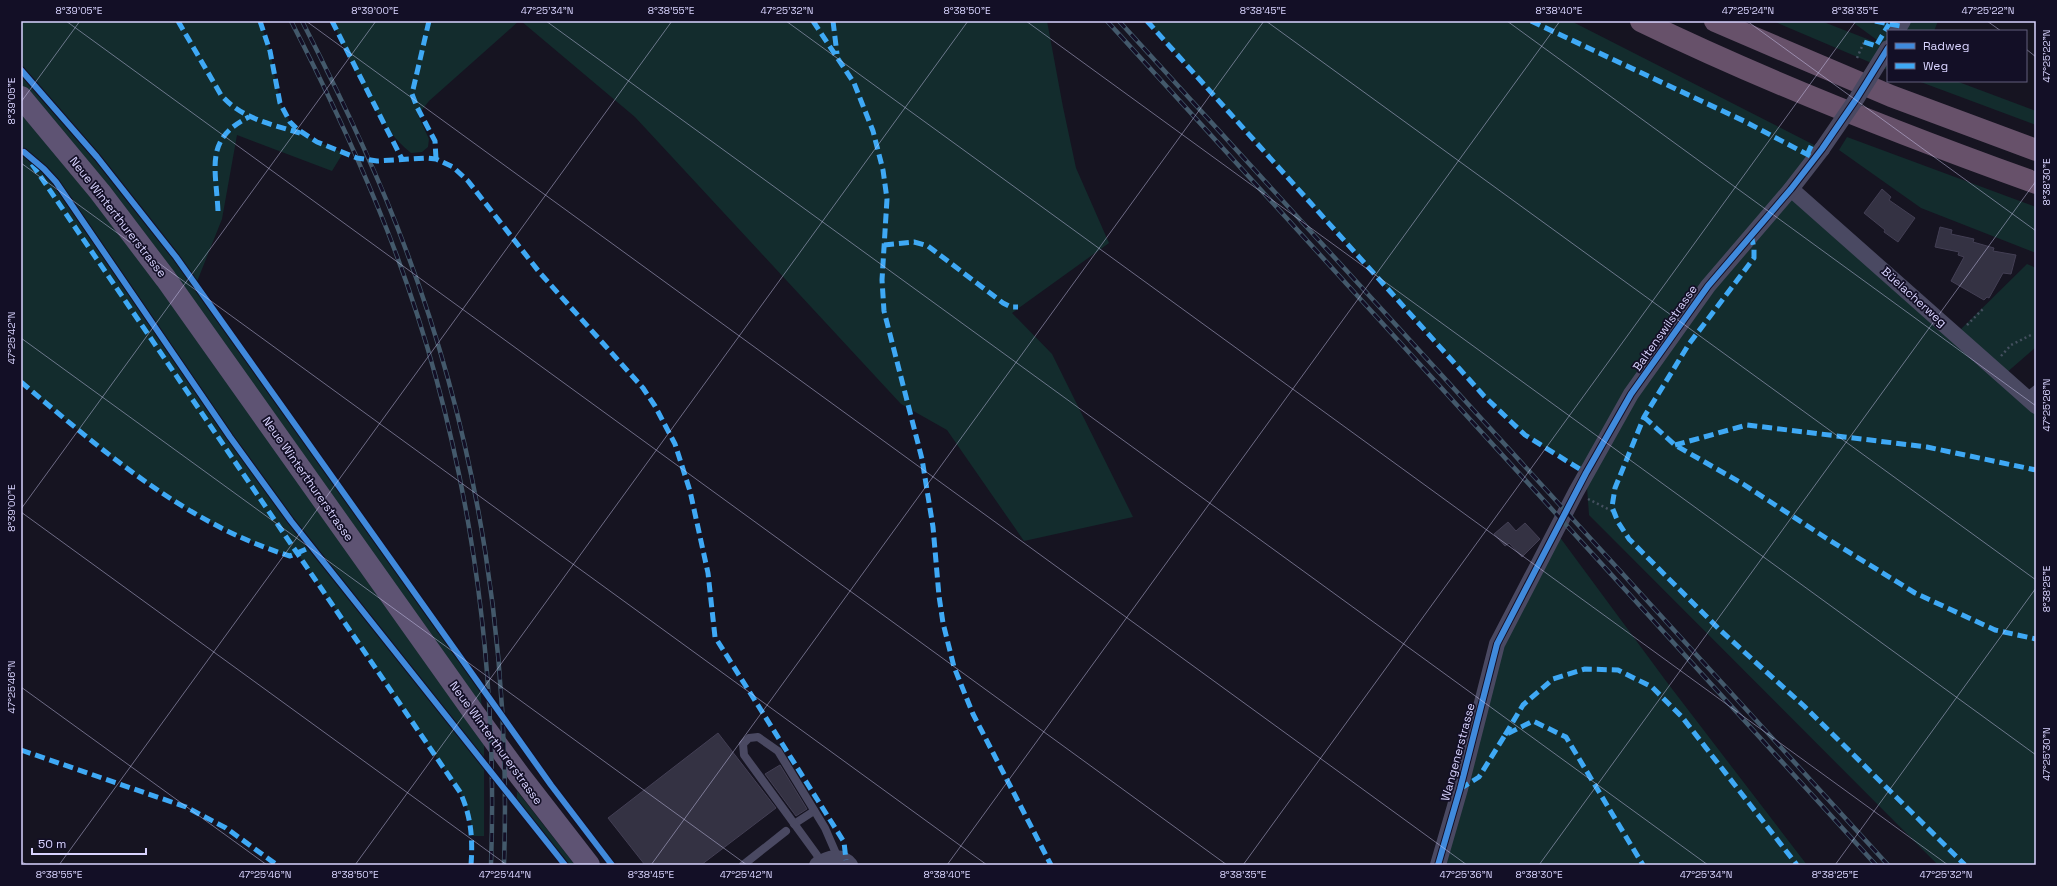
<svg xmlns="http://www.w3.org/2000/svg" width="2057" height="886" viewBox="0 0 2057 886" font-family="'Space Grotesk',sans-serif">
  <rect width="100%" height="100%" fill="#161421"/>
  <g fill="#132c2d">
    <path d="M21,21H260L270,51L280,103L290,122L310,138L343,153L332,171L237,135L222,219L196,284L480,683L484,741V836H473L469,813L460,792L298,554C287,558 274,550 264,546C171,512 96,445 21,382Z"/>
    <path d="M332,21H519L429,101L418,115L429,139L428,147L422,152L411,153C375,125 352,62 332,21Z"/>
    <path d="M521,21H1047L1063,107L1076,168L1109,243L1012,313L1052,354L1133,517L1024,541L947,430L901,404L635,117Z"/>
    <path d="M1147,21H1571L1822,149L1791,189L2036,406V865H1938L1589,515L1586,473L1525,435L1484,396Z"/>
    <path d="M1773,21H1821L1880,44L1888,51V70Z"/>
    <path d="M1851,21H1938L1934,31H1888V48Z"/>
    <path d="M1918,81H1956L2036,111V125Z"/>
    <path d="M1847,137L2036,207V253L1921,208L1839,150Z"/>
    <path d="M2027,264L2036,268V347L2005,374L1958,332Z"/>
    <path d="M1556,532L1666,681L1807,865H1438L1497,644Z"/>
    <path d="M517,791L575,865H569L517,801Z"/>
  </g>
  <g fill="#343243" stroke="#433f54">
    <path d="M1882,189L1891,197L1889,200L1915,218L1898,242L1884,232L1885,230L1864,213Z"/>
    <path d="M1940,227L1952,230L1951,234L1974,239L1973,242L1994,248L1993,251L2016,255L2011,274L2003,273L1989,298L1987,297L1984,300L1951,281L1964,257L1958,255L1959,252L1935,247Z"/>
    <path d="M1508,522L1516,531L1525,523L1540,539L1522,557L1509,543L1505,546L1494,534Z"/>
    <path d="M718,733L776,808L701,865H645L608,818Z"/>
    <path d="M780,765L807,809L796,816L765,774Z"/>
  </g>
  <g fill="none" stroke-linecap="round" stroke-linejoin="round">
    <g stroke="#44505f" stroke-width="2.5" stroke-dasharray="2 3" stroke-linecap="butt">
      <path d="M1857,58L1864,42"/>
      <path d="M1967,325L1983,309"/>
      <path d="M2001,356L2011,345L2033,334"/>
      <path d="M1588,499L1614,512"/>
    </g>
    <g stroke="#4a4962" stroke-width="8">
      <path d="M2026,397L2036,389"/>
      <path d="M794,824L814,811"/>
      <path d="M819,863L817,855L744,755L743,744L749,738L758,737L778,751L825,828L838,858"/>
      <path d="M743,865L786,831"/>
    </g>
    <g stroke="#4a4962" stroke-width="16">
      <path d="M1897,31L1903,21"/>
      <path d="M1791,189L2036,406"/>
      <path d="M817,865C828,858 841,854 850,865"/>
      <path d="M1438,865L1460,789L1497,644L1576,492L1631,394L1708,286L1791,189L1822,149"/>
    </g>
    <path stroke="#5e5373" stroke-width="22" d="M21,97L100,192L166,279L474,713L520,776L589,865"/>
    <g stroke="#67516a" stroke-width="22">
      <path d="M1641,21C1769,83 1902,135 2036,183"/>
      <path d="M1715,21L1891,96L2036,150"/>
    </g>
    <defs>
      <g id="rail">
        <path d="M291,21C322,81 351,142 377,205C463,413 499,641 491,865"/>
        <path d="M302,21C340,95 377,171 406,250C480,446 511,656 504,865"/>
        <path d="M1107,21L1876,865"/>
        <path d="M1119,21L1888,865"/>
      </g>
    </defs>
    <use href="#rail" stroke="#43596b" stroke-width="4.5"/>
    <use href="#rail" stroke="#130f26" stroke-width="3" stroke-dasharray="9" stroke-linecap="butt"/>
    <path stroke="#4a4962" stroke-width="16" d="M1822,149L1857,98L1888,48"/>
    <g stroke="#3fa9f5" stroke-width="5" stroke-dasharray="10 5" stroke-linecap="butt">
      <path d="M178,21L221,95C242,119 271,124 300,133"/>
      <path d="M260,21L270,51L280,103L290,122L297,129L317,142L357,158L377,161L426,158L436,159L453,167L468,181L540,273L643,388L655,406L675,444L690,491L708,573L715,637L844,842L846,860"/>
      <path d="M332,21L402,159"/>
      <path d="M429,21L412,94L417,107L435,141L436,159"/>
      <path d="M813,21L854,83L873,131L883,170L887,199L882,280L884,311L922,459L933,527L939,596L943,623L954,667L973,714L1051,865"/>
      <path d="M833,21L837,54"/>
      <path d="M1147,21L1484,396L1525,435L1586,473"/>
      <path d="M1531,21L1744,121L1814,158"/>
      <path d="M1875,21L1900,26"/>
      <path d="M1864,42L1876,46L1889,24"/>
      <path d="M1807,155L1812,144"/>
      <path d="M32,164L460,792C471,816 473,838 471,865"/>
      <path d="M218,211C216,168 204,139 249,117"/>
      <path d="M1751,235L1754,248V258L1689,344L1644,417L1615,488L1612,507L1618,522L1629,539L1720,630L1804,706L1965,865"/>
      <path d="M884,245L914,242L928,246L1003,303L1011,307H1018"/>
      <path d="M21,382C103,451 186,524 290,556L311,547"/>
      <path d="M1644,417L1675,445L1743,484L1826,538L1915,593L1995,630L2036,639"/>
      <path d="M1675,445L1747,425L1927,447L2036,470"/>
      <path d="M1505,735L1523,705L1553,679L1585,669L1618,670L1652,687L1682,717L1797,865"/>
      <path d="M21,750L186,807L226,828L277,865"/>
      <path d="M1460,789L1479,777L1505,735L1533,721L1566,737L1643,865"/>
    </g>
    <defs>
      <g id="cycleway">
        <path d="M21,70L97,157L176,257L551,785L612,865"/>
        <path d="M24,152L44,169L56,182L230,437L291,521L565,865"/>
        <path d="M1438,865L1460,789L1497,644L1586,473L1631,394L1708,286L1791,189L1822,149L1857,98L1888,48"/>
      </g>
    </defs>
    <use href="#cycleway" stroke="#130f26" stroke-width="8"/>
    <use href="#cycleway" stroke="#408adc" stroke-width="6"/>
  </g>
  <path fill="none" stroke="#d9d4ff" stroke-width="1" stroke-opacity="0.45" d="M66,21L1227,865M306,21L1467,865M546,21L1708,865M786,21L1948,865M1026,21L2036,755M1266,21L2036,580M1507,21L2036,406M1747,21L2036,231M1987,21L2001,31M2026,49L2036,57M21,102L80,21M21,163L987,865M21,338L747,865M21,509L376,21M21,512L507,865M21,687L267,865M21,861L27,865M59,865L672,21M355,865L968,21M651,865L1264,21M947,865L1560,21M1243,865L1856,21M1539,865L2036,181M1835,865L2036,588"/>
  <g text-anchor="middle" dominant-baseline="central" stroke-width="3.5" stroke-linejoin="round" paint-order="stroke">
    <g font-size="12" fill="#d9d4ff" stroke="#130f26">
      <text transform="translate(118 217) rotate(52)">Neue Winterthurerstrasse</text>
      <text transform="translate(1914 297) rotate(42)">Büelacherweg</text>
      <text transform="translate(1665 328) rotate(-55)">Baltenswilstrasse</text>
      <text transform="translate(308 479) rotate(55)">Neue Winterthurerstrasse</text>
      <text transform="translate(496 743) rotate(54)">Neue Winterthurerstrasse</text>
      <text transform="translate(1458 752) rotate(-75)">Wangenerstrasse</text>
    </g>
  </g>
  <rect width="2057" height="886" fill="none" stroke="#130f26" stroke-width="44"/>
  <rect x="1887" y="30" width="140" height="52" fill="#130f26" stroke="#625e7d"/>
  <rect x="1895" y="43" width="20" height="6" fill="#408adc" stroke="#625e7d"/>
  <text x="1923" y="50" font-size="12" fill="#d9d4ff">Radweg</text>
  <rect x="1895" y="63" width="20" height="6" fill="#3fa9f5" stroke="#625e7d"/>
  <text x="1923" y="70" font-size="12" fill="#d9d4ff">Weg</text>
  <path d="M32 848v6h114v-6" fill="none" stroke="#d9d4ff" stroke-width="2"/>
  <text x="38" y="848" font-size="12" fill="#d9d4ff" stroke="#130f26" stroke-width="3" paint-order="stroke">50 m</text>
  <rect x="22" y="22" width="2013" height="842" fill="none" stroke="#d9d4ff" stroke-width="1.5"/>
  <g font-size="10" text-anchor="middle" fill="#d9d4ff">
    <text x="79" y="14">8°39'05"E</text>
    <text x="375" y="14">8°39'00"E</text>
    <text x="547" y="14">47°25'34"N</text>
    <text x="671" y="14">8°38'55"E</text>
    <text x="787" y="14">47°25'32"N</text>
    <text x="967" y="14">8°38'50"E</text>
    <text x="1263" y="14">8°38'45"E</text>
    <text x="1559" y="14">8°38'40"E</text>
    <text x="1748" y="14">47°25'24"N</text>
    <text x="1855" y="14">8°38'35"E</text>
    <text x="1988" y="14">47°25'22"N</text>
    <text transform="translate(2046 56) rotate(-90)" y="4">47°25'22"N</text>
    <text transform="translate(11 101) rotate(-90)" y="4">8°39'05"E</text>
    <text transform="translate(2046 182) rotate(-90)" y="4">8°38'30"E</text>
    <text transform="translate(11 338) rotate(-90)" y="4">47°25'42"N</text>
    <text transform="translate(2046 405) rotate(-90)" y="4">47°25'26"N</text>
    <text transform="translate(11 508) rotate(-90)" y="4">8°39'00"E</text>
    <text transform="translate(2046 589) rotate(-90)" y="4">8°38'25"E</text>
    <text transform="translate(11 687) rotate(-90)" y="4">47°25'46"N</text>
    <text transform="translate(2046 754) rotate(-90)" y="4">47°25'30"N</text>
    <text x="59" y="878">8°38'55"E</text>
    <text x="265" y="878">47°25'46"N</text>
    <text x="355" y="878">8°38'50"E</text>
    <text x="505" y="878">47°25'44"N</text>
    <text x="651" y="878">8°38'45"E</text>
    <text x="746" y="878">47°25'42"N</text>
    <text x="947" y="878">8°38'40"E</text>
    <text x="1243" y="878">8°38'35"E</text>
    <text x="1466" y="878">47°25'36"N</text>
    <text x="1539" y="878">8°38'30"E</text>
    <text x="1706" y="878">47°25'34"N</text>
    <text x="1835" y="878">8°38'25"E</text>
    <text x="1946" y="878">47°25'32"N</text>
  </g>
</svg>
